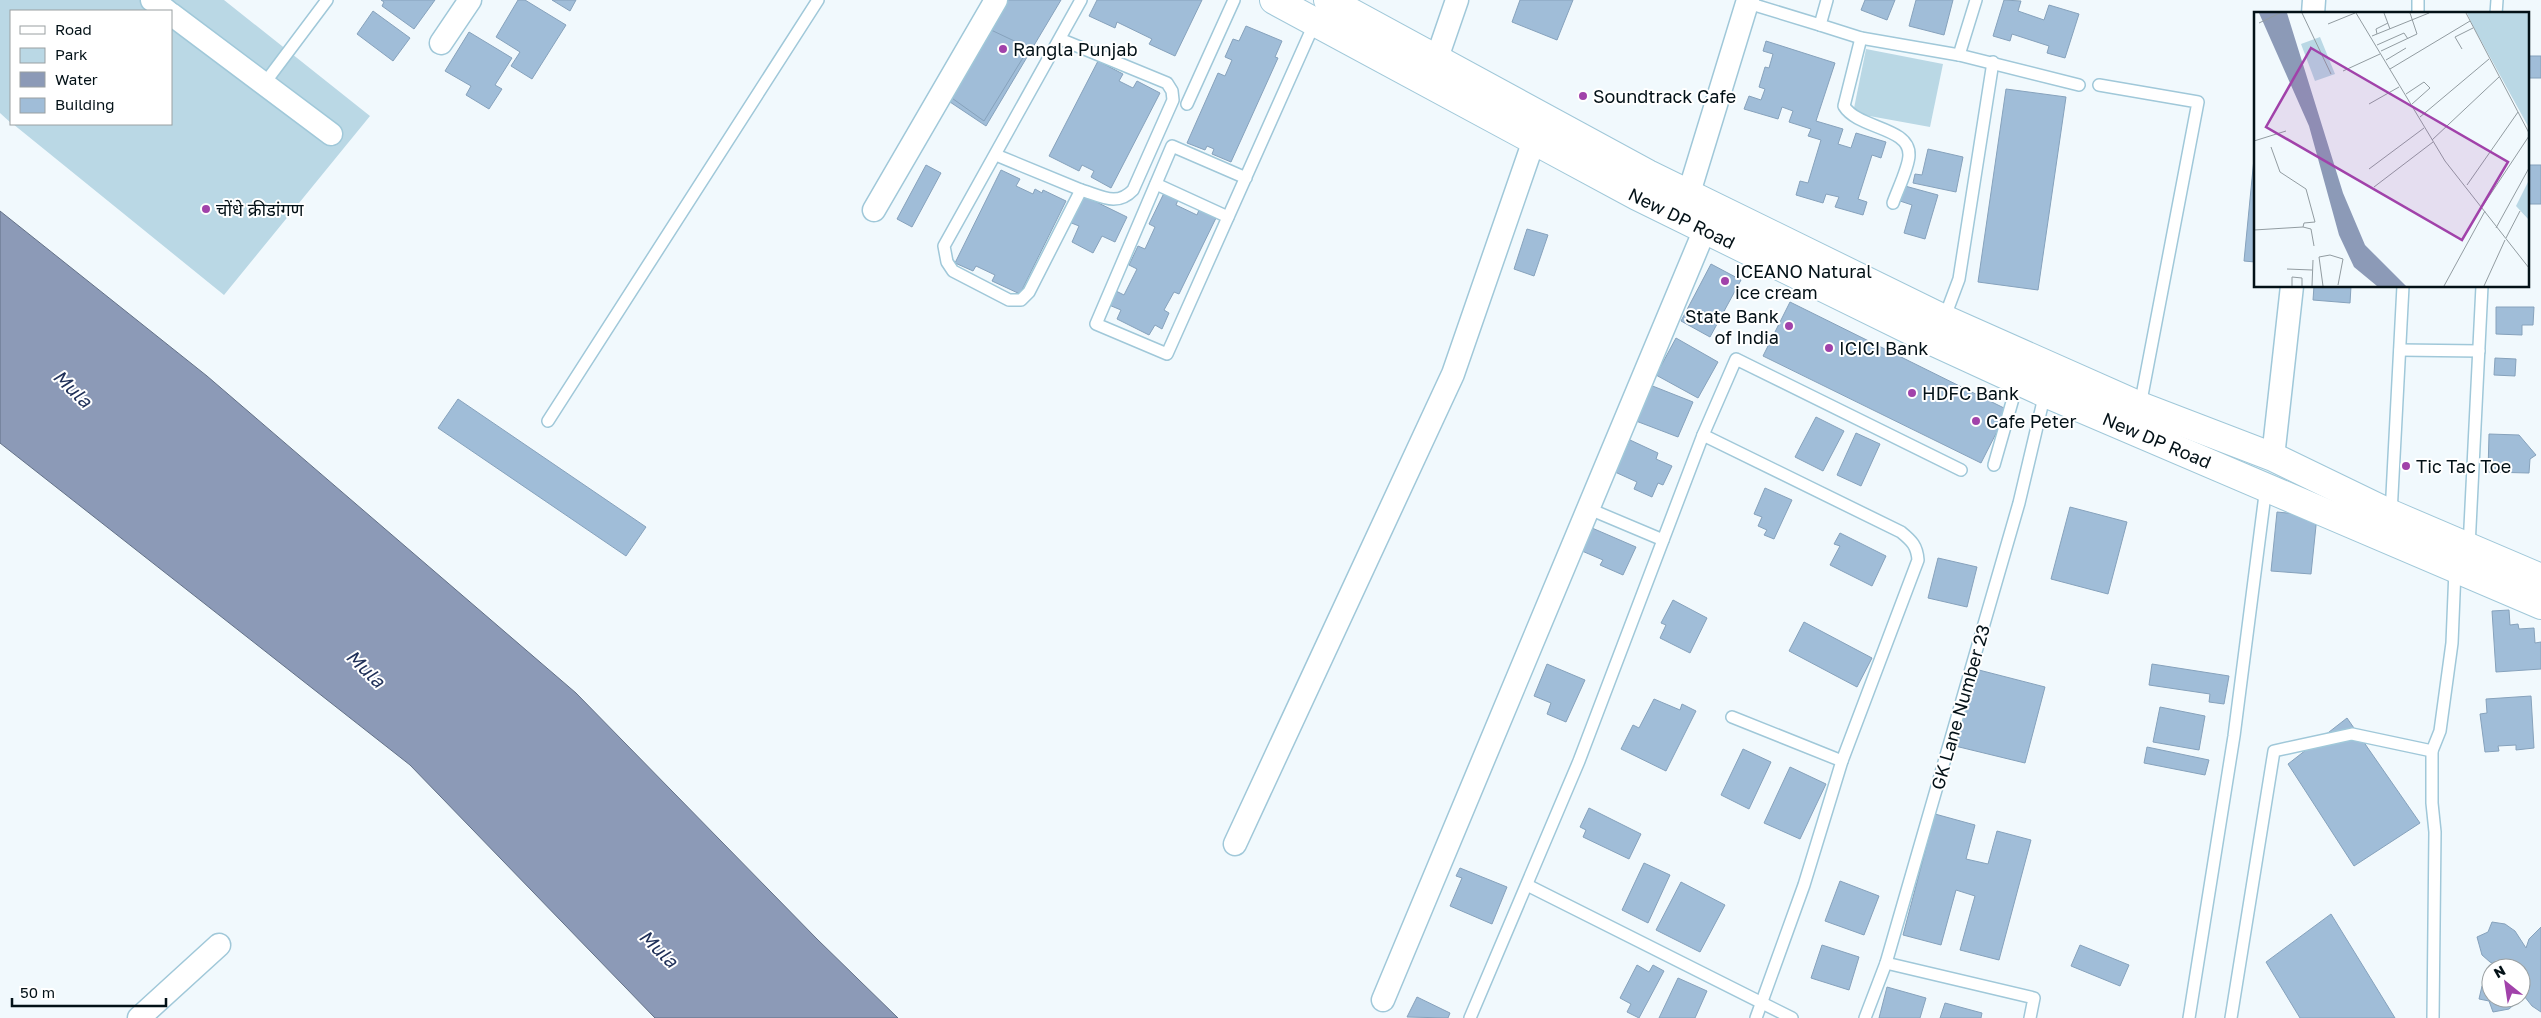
<svg xmlns="http://www.w3.org/2000/svg" width="2541" height="1018" viewBox="0 0 2541 1018" font-family="'Golos Text','Noto Sans Devanagari',sans-serif">
  <rect width="100%" height="100%" fill="#f1f9fd"/>
  <g fill="#bad8e5">
    <path d="M0,0H224L370,116L224,295L13,124H171V11H11V123L0,113Z"/>
    <path d="M1866,49L1943,64L1930,127L1853,113Z"/>
  </g>
  <path fill="#8c9ab7" stroke="#637187" d="M0,211L207,376L576,693L817,939L898,1018H655L410,765L0,443Z"/>
  <g fill="#a0bdd8" stroke="#86a2bc">
    <path d="M381,0H435L414,29L382,6L384,2Z"/>
    <path d="M518,0H525L566,25L532,79L511,66L520,52L496,37Z"/>
    <path d="M552,0H576L570,11Z"/>
    <path d="M1003,0H1061L986,126L944,98Z"/>
    <path d="M1097,0H1202L1175,56L1149,44L1152,39L1117,22L1115,28L1089,16Z"/>
    <path d="M1520,0H1573L1557,40L1512,22Z"/>
    <path d="M1865,0H1895L1887,20L1861,10Z"/>
    <path d="M1916,0H1953L1944,35L1909,26Z"/>
    <path d="M2004,0L2021,1L2018,11L2044,20L2049,5L2079,14L2065,58L2047,53L2049,46L2012,34L2010,41L1993,36Z"/>
    <path d="M373,11L410,38L393,61L357,34Z"/>
    <path d="M1246,26L1282,41L1275,57L1278,58L1231,162L1212,154L1214,149L1207,146L1205,150L1187,143L1218,73L1225,76L1232,60L1225,57L1233,39L1239,41Z"/>
    <path d="M989,29L1029,48L984,121L949,96Z"/>
    <path d="M469,32L512,58L495,85L502,89L489,109L466,95L471,86L445,71Z"/>
    <path d="M1766,41L1835,63L1816,121L1843,129L1838,144L1851,148L1856,133L1886,142L1881,158L1872,155L1858,199L1867,202L1863,215L1835,207L1839,197L1826,194L1823,203L1796,195L1800,181L1808,183L1821,140L1808,136L1811,129L1789,122L1793,111L1782,107L1778,119L1744,109L1749,96L1761,100L1765,89L1759,87L1765,67L1769,68L1773,54L1763,51Z"/>
    <rect x="2527" y="56" width="14" height="22"/>
    <path d="M1098,61L1123,74L1119,81L1133,88L1137,81L1160,93L1111,188L1091,177L1094,171L1082,165L1079,171L1049,156Z"/>
    <path d="M2006,89L2066,97L2038,290L1978,282Z"/>
    <path d="M2255,148V262L2244,261Z"/>
    <path d="M1928,149L1963,157L1956,192L1913,183L1915,174L1922,175Z"/>
    <path d="M926,165L941,173L912,227L897,219Z"/>
    <rect x="2527" y="165" width="14" height="39"/>
    <path d="M1001,170L1020,179L1016,186L1033,194L1035,189L1042,193L1043,190L1066,201L1020,294L992,281L995,275L976,266L973,271L955,263Z"/>
    <path d="M1905,186L1938,195L1925,239L1904,233L1912,205L1900,201Z"/>
    <path d="M1164,193L1178,200L1176,205L1197,215L1199,210L1216,218L1179,294L1174,292L1164,310L1169,313L1162,329L1155,325L1149,335L1117,319L1121,310L1109,305L1116,291L1124,295L1137,269L1129,265L1138,246L1145,249L1155,227L1149,224Z"/>
    <path d="M1082,195L1127,217L1115,242L1102,236L1093,253L1072,242L1079,226L1069,222Z"/>
    <path d="M1527,229L1548,235L1534,276L1514,269Z"/>
    <path d="M1711,264L1741,280L1710,337L1681,321Z"/>
    <path d="M2314,286H2351L2350,303L2313,300Z"/>
    <path d="M1790,302L2008,410L1981,463L1763,356Z"/>
    <path d="M2496,307H2534L2533,325H2522V335L2496,334Z"/>
    <path d="M1676,338L1718,362L1698,398L1656,375Z"/>
    <path d="M2495,358L2516,359L2515,376L2494,375Z"/>
    <path d="M1650,385L1693,402L1678,437L1636,421Z"/>
    <path d="M458,399L646,527L626,556L438,428Z"/>
    <path d="M1816,417L1844,431L1823,471L1795,457Z"/>
    <path d="M1856,433L1880,444L1861,486L1837,475Z"/>
    <path d="M2489,434L2519,435L2536,455L2530,459L2529,473L2488,472Z"/>
    <path d="M1630,440L1658,453L1656,459L1672,466L1663,485L1658,483L1652,497L1634,489L1637,482L1615,472Z"/>
    <path d="M1765,488L1792,500L1774,539L1764,535L1767,530L1758,526L1762,517L1754,514Z"/>
    <path d="M2070,507L2127,522L2108,594L2051,579Z"/>
    <path d="M2277,512L2317,516L2311,574L2271,571Z"/>
    <path d="M1592,528L1636,547L1623,575L1600,565L1603,560L1582,551Z"/>
    <path d="M1840,533L1886,556L1872,586L1830,565L1840,546L1834,544Z"/>
    <path d="M1938,558L1977,567L1967,607L1928,598Z"/>
    <path d="M1673,600L1707,618L1690,653L1660,638L1666,625L1661,623Z"/>
    <path d="M2509,610L2510,625L2518,624L2519,629L2534,628L2535,643L2541,642V669L2496,672L2492,611Z"/>
    <path d="M1804,622L1872,658L1857,687L1789,651Z"/>
    <path d="M1547,664L1585,680L1566,722L1547,714L1551,703L1534,696Z"/>
    <path d="M2152,664L2229,676L2224,704L2209,702L2210,694L2149,685Z"/>
    <path d="M1975,669L2045,687L2025,763L1955,746Z"/>
    <path d="M2531,696L2534,748L2516,750V745L2498,746L2499,751L2485,752L2480,714L2487,713L2486,699Z"/>
    <path d="M1654,699L1680,710L1682,704L1696,711L1666,771L1621,749L1633,725L1639,728Z"/>
    <path d="M2160,707L2205,716L2199,750L2153,742Z"/>
    <path d="M2347,718L2420,823L2354,866L2288,764Z"/>
    <path d="M2147,747L2209,760L2205,775L2144,763Z"/>
    <path d="M1743,749L1771,762L1749,809L1721,795Z"/>
    <path d="M1790,767L1826,784L1800,839L1764,823Z"/>
    <path d="M1589,808L1641,834L1629,859L1583,837L1586,830L1580,827Z"/>
    <path d="M1935,814L1975,825L1966,859L1988,864L1997,831L2031,840L1999,960L1960,950L1975,896L1956,890L1941,945L1903,935Z"/>
    <path d="M1644,863L1670,875L1648,923L1622,910Z"/>
    <path d="M1460,868L1507,887L1492,924L1450,906L1462,878L1456,876Z"/>
    <path d="M1840,881L1879,896L1864,935L1825,921Z"/>
    <path d="M1681,882L1725,905L1700,952L1656,930Z"/>
    <path d="M2331,914L2395,1018H2300L2266,962Z"/>
    <path d="M2492,922L2505,924L2515,931L2526,948L2529,939L2541,927V1012L2532,1006L2521,992V968H2502L2490,962L2482,955L2477,937L2488,932Z"/>
    <path d="M1822,945L1859,957L1849,990L1811,978Z"/>
    <path d="M2080,945L2129,965L2120,986L2071,966Z"/>
    <path d="M1637,965L1649,972L1653,965L1664,971L1639,1018L1627,1012L1631,1004L1620,998Z"/>
    <path d="M1678,978L1707,991L1695,1018H1659Z"/>
    <path d="M2491,978V998H2519L2517,1002L2509,1009L2493,1012L2489,1001L2479,999L2482,986Z"/>
    <path d="M1887,987L1926,998L1920,1018H1879Z"/>
    <path d="M1417,997L1450,1013L1448,1018L1407,1017Z"/>
    <path d="M1945,1003L1982,1013L1981,1018H1940Z"/>
  </g>
  <g fill="none" stroke-linecap="round" stroke-linejoin="round">
    <defs>
      <g id="lane">
        <path d="M1827,0L1820,25L1861,38L1959,55L2079,85"/>
        <path d="M1748,3L1820,25"/>
        <path d="M2418,14V0"/>
        <path d="M2496,14L2497,0"/>
        <path d="M1861,38L1844,106C1858,129 1910,127 1909,155C1909,167 1897,191 1893,203"/>
        <path d="M1060,39L1167,83L1172,91L1173,100L1133,190C1117,207 1101,196 1081,190L1029,292L1021,300H1009L953,271L947,262L944,246L1081,0"/>
        <path d="M1959,55L1976,0"/>
        <path d="M264,84L327,0"/>
        <path d="M2099,85L2198,102L2140,406"/>
        <path d="M1187,104L1234,0"/>
        <path d="M996,155L1081,190"/>
        <path d="M1246,178L1172,146L1096,324L1167,354C1217,244 1266,133 1315,22"/>
        <path d="M1156,184L1228,217"/>
        <path d="M1944,319L1959,279L1993,62"/>
        <path d="M2400,350L2479,351"/>
        <path d="M548,421L818,0"/>
        <path d="M1703,435L1901,532C1912,541 1917,546 1918,560L1842,761L1804,885L1756,1018"/>
        <path d="M1994,465L2018,381"/>
        <path d="M1587,508L1663,540"/>
        <path d="M2391,514L2403,286"/>
        <path d="M2469,547L2482,286"/>
        <path d="M1732,717L1842,761"/>
        <path d="M1527,885L1792,1018"/>
        <path d="M1886,963L2034,998L2030,1018"/>
        <path d="M1470,1018L1579,761L1703,435L1736,359L1961,470"/>
        <path d="M1865,1018L1886,963L2019,503L2045,393"/>
        <path d="M2189,1018L2234,736L2266,487"/>
        <path d="M2231,1018L2274,751L2352,734L2432,751"/>
        <path d="M2433,1018L2435,832L2432,803V751L2440,731L2452,643L2455,570"/>
      </g>
      <g id="street">
        <path d="M152,0L167,11"/>
        <path d="M171,14L331,134"/>
        <path d="M2313,14L2314,0"/>
        <path d="M441,43L470,0"/>
        <path d="M1437,58L1457,0"/>
        <path d="M1684,209L1748,0"/>
        <path d="M874,210L996,0"/>
        <path d="M2273,457L2292,286"/>
        <path d="M1235,844L1453,374L1534,140"/>
        <path d="M1383,1000L1705,229"/>
        <path d="M139,1018L219,945"/>
      </g>
      <g id="secondary">
        <path d="M1274,0L1637,196L1932,341L2045,393L2541,605"/>
        <path d="M1328,0L1648,174L1944,319L2140,406L2273,457L2391,514L2541,578"/>
      </g>
    </defs>
    <use href="#lane" stroke="#a0c8d9" stroke-width="14"/>
    <use href="#street" stroke="#a0c8d9" stroke-width="25"/>
    <use href="#secondary" stroke="#a0c8d9" stroke-width="30"/>
    <use href="#lane" stroke="#fff" stroke-width="11"/>
    <use href="#street" stroke="#fff" stroke-width="22"/>
    <use href="#secondary" stroke="#fff" stroke-width="28"/>
  </g>
  <g fill="#a142aa" stroke="#fff" stroke-width="2">
    <circle cx="1003" cy="49" r="5"/>
    <circle cx="1583" cy="96" r="5"/>
    <circle cx="206" cy="209" r="5"/>
    <circle cx="1725" cy="281" r="5"/>
    <circle cx="1789" cy="326" r="5"/>
    <circle cx="1829" cy="348" r="5"/>
    <circle cx="1912" cy="393" r="5"/>
    <circle cx="1976" cy="421" r="5"/>
    <circle cx="2406" cy="466" r="5"/>
  </g>
  <g text-anchor="middle" dominant-baseline="central" stroke-width="4" stroke-linejoin="round" paint-order="stroke">
    <g font-size="18" fill="#031117" stroke="#fff" text-anchor="start">
      <text x="1013" y="49">Rangla Punjab</text>
      <text x="1593" y="96">Soundtrack Cafe</text>
      <text x="216" y="209">चोंधे क्रीडांगण</text>
      <text x="1735" y="271">ICEANO Natural<tspan x="1735" dy="21">ice cream</tspan></text>
      <text x="1779" y="316" text-anchor="end">State Bank<tspan x="1779" dy="21">of India</tspan></text>
      <text x="1839" y="348">ICICI Bank</text>
      <text x="1922" y="393">HDFC Bank</text>
      <text x="1986" y="421">Cafe Peter</text>
      <text x="2416" y="466">Tic Tac Toe</text>
    </g>
    <g font-size="18" fill="#031117" stroke="#fff">
      <text transform="translate(1682 218) rotate(26)">New DP Road</text>
      <text transform="translate(2157 440) rotate(23)">New DP Road</text>
      <text transform="translate(1960 707) rotate(-74)">GK Lane Number 23</text>
    </g>
    <g font-size="19" font-style="italic" fill="#203159" stroke="#fff">
      <text transform="translate(73 388) rotate(44)">Mula</text>
      <text transform="translate(366 668) rotate(44)">Mula</text>
      <text transform="translate(659 948) rotate(44)">Mula</text>
    </g>
  </g>
  <g transform="translate(2254 12)">
    <rect width="275" height="275" fill="#f1f9fd"/>
    <path d="M213,1H275V116L219,14ZM66,25L81,62L61,69L47,32ZM275,168V208L262,194Z" fill="#bad8e5"/>
    <path d="M5,1H33L89,181L111,233L152,274H123L100,255L85,223L55,114Z" fill="#8c9ab7"/>
    <path fill="none" stroke="#929ca1" stroke-width="1" d="M48,1L77,62M102,1L191,149L275,256M130,1L136,17M212,1L275,121M5,11L26,1M74,12L101,1M123,22L122,17L134,11M118,24L175,1M123,33L150,21L154,27M208,37L201,25L219,16M127,39L163,22L156,1M132,48L152,36M136,57L216,9M89,59L126,42M152,82L170,70L176,76L158,92M115,92L145,75M166,105L235,47M178,128L245,65M0,129L32,119M17,135L26,160L52,177L61,210L50,211L49,215L57,217L60,234M115,157L170,116M213,173L264,100M120,175L179,130M228,195L275,124M242,216L275,156M0,218L49,215M252,226L266,199M33,257L58,258M38,274V265L48,266V274M58,274L59,248M69,274L65,245L76,243L89,247L84,273M190,274L231,199M230,274L251,228"/>
    <path fill="#a142aa" fill-opacity="0.15" stroke="#a142aa" stroke-width="2.5" d="M57,36L254,150L208,228L12,115Z"/>
    <rect width="275" height="275" fill="none" stroke="#031117" stroke-width="2.5"/>
  </g>
  <rect x="10" y="10" width="162" height="115" fill="#ffffff" stroke="#9aa0a2"/>
  <rect x="20" y="26" width="25" height="8" fill="#ffffff" stroke="#9aa0a2"/>
  <text x="55" y="35" font-size="15" fill="#031117">Road</text>
  <rect x="20" y="48" width="25" height="15" fill="#bad8e5" stroke="#9aa0a2"/>
  <text x="55" y="60" font-size="15" fill="#031117">Park</text>
  <rect x="20" y="72" width="25" height="15" fill="#8c9ab7" stroke="#9aa0a2"/>
  <text x="55" y="85" font-size="15" fill="#031117">Water</text>
  <rect x="20" y="98" width="25" height="15" fill="#a0bdd8" stroke="#9aa0a2"/>
  <text x="55" y="110" font-size="15" fill="#031117">Building</text>
  <g transform="translate(2506 983) rotate(330)"><circle r="24" fill="#ffffff" stroke="#9aa0a2"/>
  <path d="M0-4L9 19L0 12L-9 19Z" fill="#a142aa"/>
  <text y="-8" font-size="14" font-weight="bold" text-anchor="middle" fill="#031117">N</text>
  </g>
  <path d="M12 998v8h154v-8" fill="none" stroke="#031117" stroke-width="2.5"/>
  <text x="20" y="998" font-size="15" fill="#031117" stroke="#ffffff" stroke-width="4" paint-order="stroke">50 m</text>
</svg>
